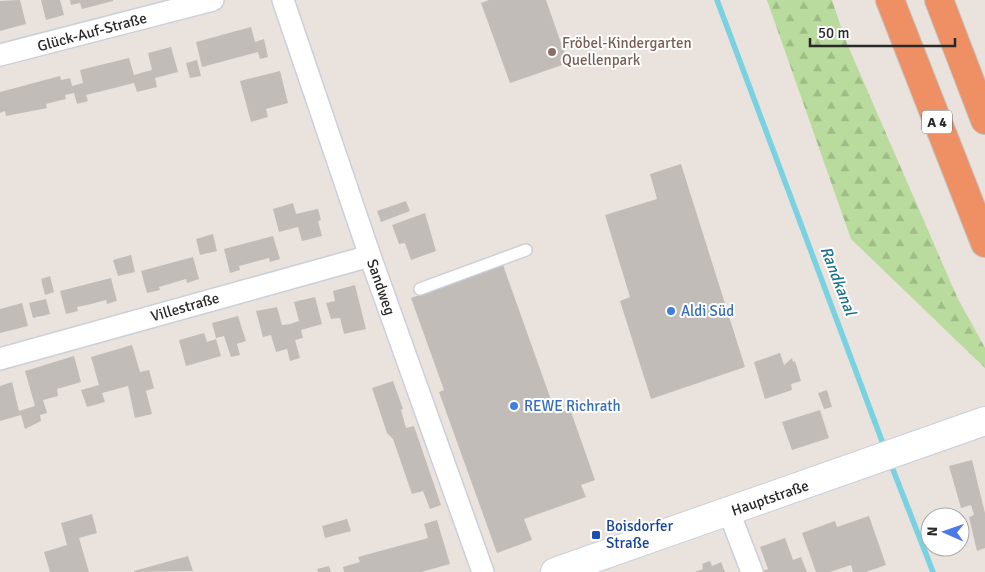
<svg xmlns="http://www.w3.org/2000/svg" width="985" height="572" viewBox="0 0 985 572" font-family="Signika,sans-serif">
  <defs>
    <pattern id="forest-firs" width="22" height="20" patternUnits="userSpaceOnUse" patternTransform="scale(1.25)"><rect width="22" height="20" fill="#b9db9d"/><path d="M5 1l3.5 6h-7zM16 11l3.5 6h-7z" fill="#9fbc87"/></pattern>
  </defs>
  <rect width="100%" height="100%" fill="#eae2dc"/>
  <path fill="url(#forest-firs)" d="M767,0H832L845,39L957,297L985,348V368L851,239Z"/>
  <g fill="none" stroke-linecap="round" stroke-linejoin="round">
    <g stroke="#79d2e2" stroke-width="5.5">
      <path d="M717,0L885,449"/>
      <path d="M890,462L933,572"/>
    </g>
  </g>
  <g fill="#c2bcb9">
    <path d="M20,0L26,24L0,31V1Z"/>
    <path d="M41,0H60L64,15L46,20Z"/>
    <path d="M70,0H113V1L82,9L80,3L71,5Z"/>
    <path d="M489,0H546L568,63L510,83L481,3Z"/>
    <path d="M251,27L255,42L264,39L268,57L260,59L258,52L202,67L196,42Z"/>
    <path d="M171,47L178,72L155,78L157,87L137,92L134,83L86,95L88,101L77,104L74,93L65,95L66,99L46,104L47,108L6,116L5,111L0,113V92L60,76L61,80L70,78L72,86L83,83L80,70L129,58L134,75L144,72L152,70L148,53Z"/>
    <path d="M197,60L201,76L190,78L186,63Z"/>
    <path d="M280,71L288,103L266,109L268,117L251,122L240,81Z"/>
    <path d="M681,164L745,367L651,399L620,301L630,297L605,215L657,199L650,174Z"/>
    <path d="M406,201L410,211L381,222L377,211Z"/>
    <path d="M293,203L296,214L318,209L321,220L318,221L322,236L302,241L298,227L279,232L273,209Z"/>
    <path d="M425,213L436,251L411,260L405,243L399,244L392,225Z"/>
    <path d="M213,234L217,251L200,255L196,239Z"/>
    <path d="M273,236L280,259L270,262L269,258L239,266L240,270L230,273L224,249Z"/>
    <path d="M131,255L135,272L118,276L113,260Z"/>
    <path d="M193,257L199,279L187,283L186,279L159,287L160,290L147,293L141,271Z"/>
    <path d="M503,265L556,414L570,409L595,480L581,485L586,497L524,519L532,540L497,553L439,392L444,390L411,298Z"/>
    <path d="M50,276L54,292L45,295L41,279Z"/>
    <path d="M111,278L117,301L107,304L106,300L91,304L77,307L78,311L66,314L60,291Z"/>
    <path d="M355,285L366,329L344,334L340,318L331,319L326,303L335,301L333,291Z"/>
    <path d="M315,297L322,324L301,330L303,338L295,340L300,358L290,361L287,349L276,352L271,335L263,337L256,311L277,307L282,325L290,324L299,321L294,302Z"/>
    <path d="M46,299L50,314L33,318L29,303Z"/>
    <path d="M22,303L28,326L0,333V309Z"/>
    <path d="M238,316L246,341L237,344L240,355L231,357L224,336L216,338L212,323Z"/>
    <path d="M204,333L207,342L216,339L221,356L186,366L179,340Z"/>
    <path d="M132,345L140,372L149,370L154,388L146,391L152,414L135,418L128,386L102,393L105,402L87,407L81,390L99,385L91,357Z"/>
    <path d="M780,353L784,365L792,358L793,362L795,361L801,381L791,384L792,390L765,399L754,362Z"/>
    <path d="M74,356L81,382L57,389L58,396L43,400L47,413L40,415L41,421L25,429L21,415L0,421V386L12,382L19,411L35,406L25,371Z"/>
    <path d="M393,381L403,409L401,410L406,428L414,426L441,505L430,509L423,491L412,494L393,439L387,433L372,388Z"/>
    <path d="M827,390L832,407L824,409L818,393Z"/>
    <path d="M820,410L829,438L792,450L782,422Z"/>
    <path d="M972,460L985,513V548L977,551L969,517L974,515L971,505L961,508L949,466Z"/>
    <path d="M92,514L97,533L79,538L89,572H50L44,552L67,545L61,523Z"/>
    <path d="M869,516L886,565L866,572H853L851,565L830,572H816L802,533L835,521L837,527Z"/>
    <path d="M347,519L351,531L325,538L322,526Z"/>
    <path d="M437,520L450,564L421,572H344L343,567L360,562L358,557L428,538L424,524Z"/>
    <path d="M785,538L793,560L801,557L807,572H760L768,569L760,547Z"/>
    <path d="M188,556L193,571L134,572V571Z"/>
    <path d="M710,561L712,566L721,562L725,572H695L703,569L702,564Z"/>
    <path d="M329,566L331,572H318L317,569Z"/>
  </g>
  <g fill="none" stroke-linecap="round" stroke-linejoin="round">
    <defs>
      <path id="service" d="M420,289L526,250"/>
      <g id="minor">
        <path d="M283,0L370,256L483,572"/>
        <path d="M0,55L213,0"/>
        <path d="M0,359L370,256"/>
        <path d="M729,512L752,572"/>
      </g>
      <path id="secondary" d="M555,572L985,421"/>
      <g id="motorway">
        <path d="M890,0L985,243"/>
        <path d="M939,0L985,120"/>
      </g>
    </defs>
    <use href="#service" stroke="#cacfd9" stroke-width="14"/>
    <use href="#minor" stroke="#cacfd9" stroke-width="24"/>
    <use href="#secondary" stroke="#cacfd9" stroke-width="30"/>
    <use href="#motorway" stroke="#c3c3c3" stroke-width="30"/>
    <use href="#service" stroke="#fff" stroke-width="11"/>
    <use href="#minor" stroke="#fff" stroke-width="21"/>
    <use href="#secondary" stroke="#fff" stroke-width="28"/>
    <use href="#motorway" stroke="#ee9063" stroke-width="28"/>
  </g>
  <circle fill="#8d6e63" stroke="#fff" stroke-width="2" cx="552" cy="52" r="5"/>
  <g fill="#3f7fe0" stroke="#fff" stroke-width="2">
    <circle cx="671" cy="311" r="5"/>
    <circle cx="514" cy="406" r="5"/>
  </g>
  <rect fill="#1a4fb4" stroke="#fff" stroke-width="2" x="591" y="530" width="10" height="10" rx="2.5"/>
  <g text-anchor="middle" dominant-baseline="central" stroke-width="4" stroke-linejoin="round" paint-order="stroke">
    <rect fill="#fff" stroke="#696969" stroke-width="1" x="922" y="110.5" width="30" height="23" rx="4"/>
    <g font-size="14" font-weight="bold" fill="#292929">
      <text x="937" y="122">A 4</text>
    </g>
    <g font-size="15" fill="#292929" stroke="#fff">
      <text transform="translate(92 32) rotate(-15)">Glück-Auf-Straße</text>
      <text transform="translate(381 287) rotate(71)">Sandweg</text>
      <text transform="translate(185 307) rotate(-16)">Villestraße</text>
      <text transform="translate(770 498) rotate(-19)">Hauptstraße</text>
    </g>
    <g font-size="15" fill="#785e54" stroke="#fff" text-anchor="start">
      <text x="562" y="43">Fröbel-Kindergarten<tspan x="562" dy="17">Quellenpark</tspan></text>
    </g>
    <g font-size="15" fill="#366cbe" stroke="#fff" text-anchor="start">
      <text x="681" y="311">Aldi Süd</text>
      <text x="524" y="406">REWE Richrath</text>
    </g>
    <g font-size="15" fill="#164399" stroke="#fff" text-anchor="start">
      <text x="606" y="526">Boisdorfer<tspan x="606" dy="17">Straße</tspan></text>
    </g>
    <g font-size="16" font-style="italic" fill="#1a718c" stroke="#fff">
      <text transform="translate(838 281) rotate(69)">Randkanal</text>
    </g>
  </g>
  <g transform="translate(945 532) rotate(272)"><circle r="24" fill="#ffffff" stroke="#a9a9a9"/>
  <path d="M0-4L9 19L0 12L-9 19Z" fill="#4b7ae8"/>
  <text y="-8" font-size="14" font-weight="bold" text-anchor="middle" fill="#292929">N</text>
  </g>
  <path d="M810 38v8h145v-8" fill="none" stroke="#292929" stroke-width="2.5"/>
  <text x="818" y="38" font-size="15" fill="#292929" stroke="#ffffff" stroke-width="4" paint-order="stroke">50 m</text>
</svg>
